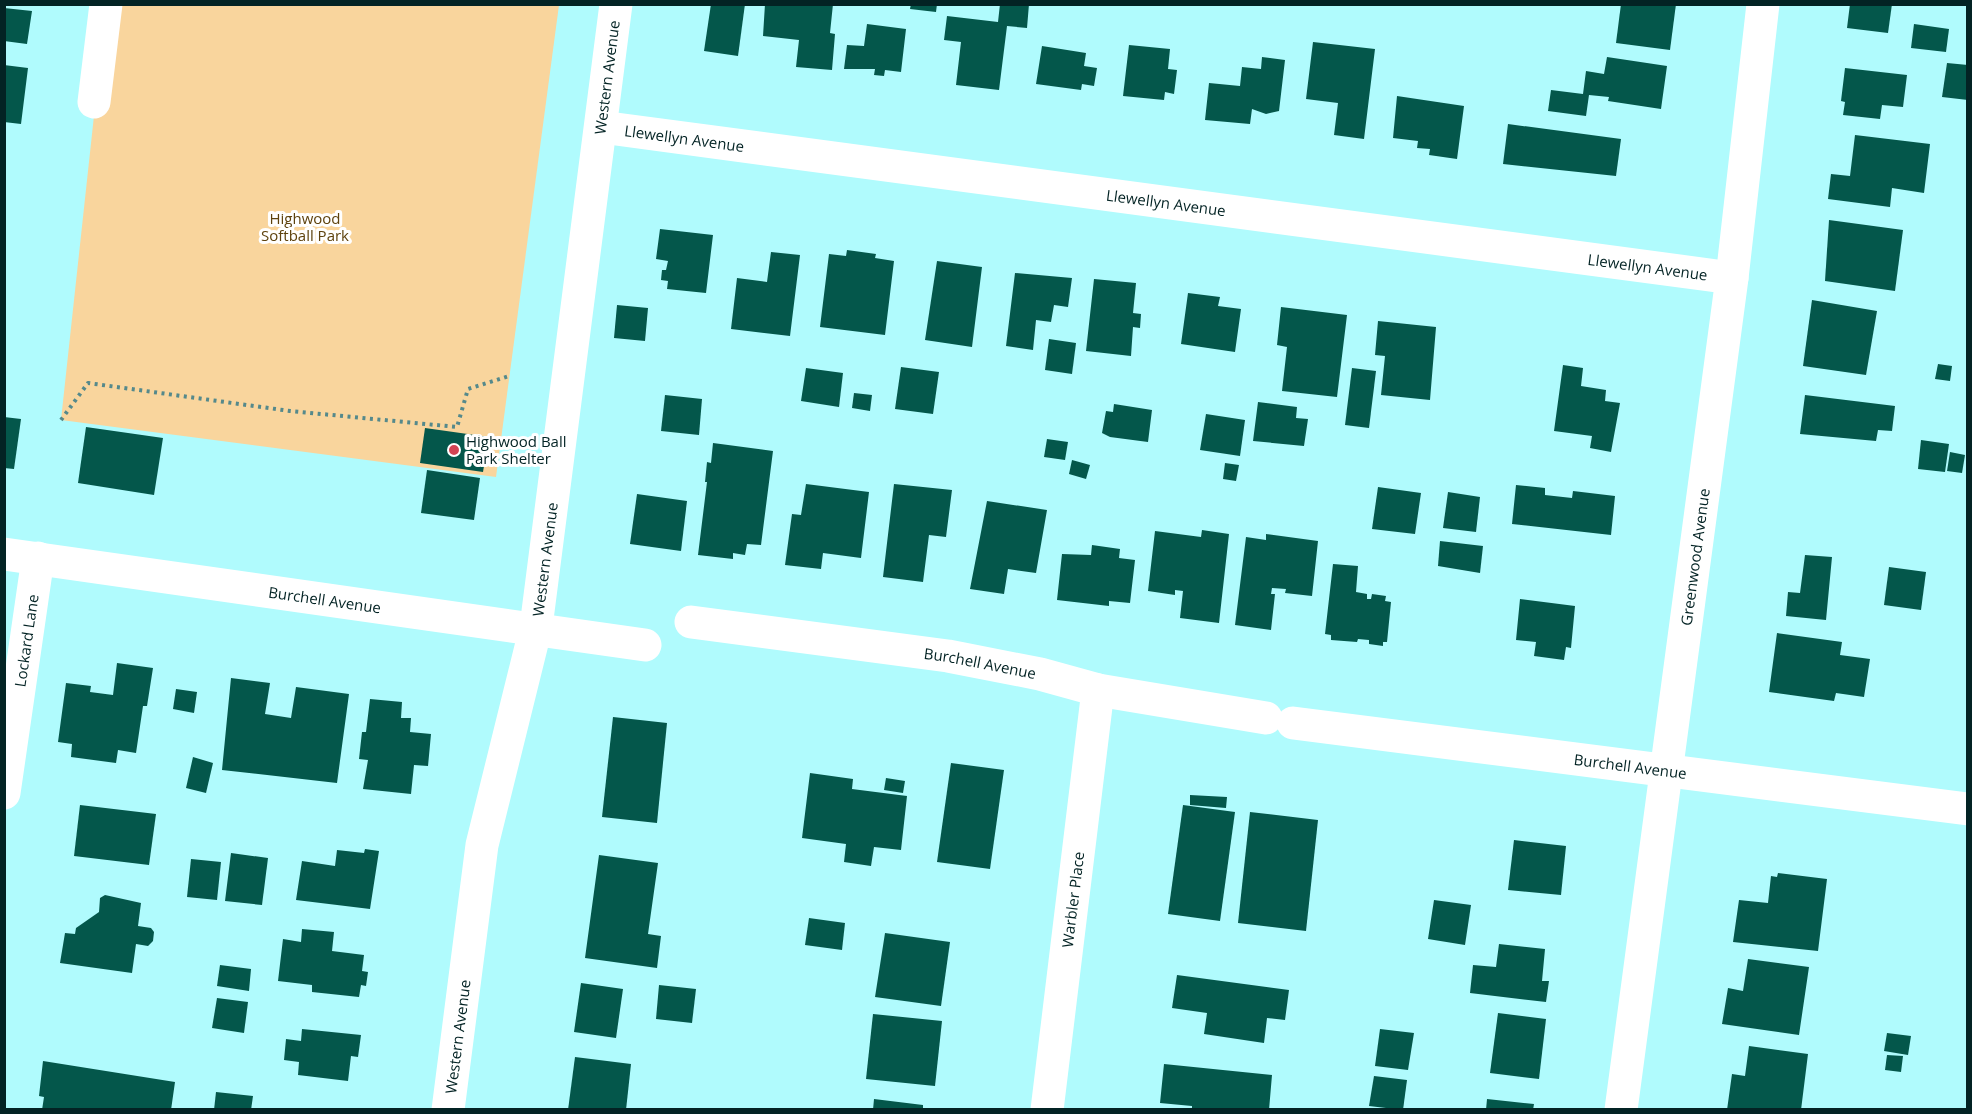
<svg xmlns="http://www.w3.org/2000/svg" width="1972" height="1114" viewBox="0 0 1972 1114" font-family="'Open Sans',sans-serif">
  <rect width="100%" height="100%" fill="#b0fbfd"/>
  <path fill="#f9d59d" d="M106,5H559L496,477L61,420Z"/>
  <g fill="#04574b">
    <path d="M711,4H745L738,56L704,51Z"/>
    <path d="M765,4H833L830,33L835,34L832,70L796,67L799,40L763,36Z"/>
    <path d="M911,4H937L936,12L910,9Z"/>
    <path d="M1000,4H1029L1027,28L1007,26L999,90L956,85L961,42L944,40L947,16L998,22Z"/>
    <path d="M1621,4H1676L1670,50L1616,43Z"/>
    <path d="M1850,4H1892L1888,33L1847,28Z"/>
    <path d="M4,8L32,11L27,44L4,41Z"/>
    <path d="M867,24L906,29L901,72L885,70L884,76L874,75L875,69H844L847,45L864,46Z"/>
    <path d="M1914,24L1949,29L1946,52L1911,48Z"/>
    <path d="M1313,42L1375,49L1364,139L1334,135L1338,103L1306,99Z"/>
    <path d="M1129,45L1170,49L1168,69L1177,70L1174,94L1165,92L1164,100L1123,96Z"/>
    <path d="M1042,46L1086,53L1084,66L1097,68L1094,86L1082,84L1081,90L1036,84Z"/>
    <path d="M1262,57L1285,60L1279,111L1266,114L1252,109L1250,124L1205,120L1209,83L1240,86L1242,67L1261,69Z"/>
    <path d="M1607,57L1667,66L1661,109L1608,101L1609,97L1589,95L1586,116L1548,111L1551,90L1583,94L1586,71L1604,74Z"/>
    <path d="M1947,63L1968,65V100L1942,97Z"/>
    <path d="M4,65L28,68L21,124L4,122Z"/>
    <path d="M1845,68L1907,75L1903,107L1882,105L1880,119L1843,115L1845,102L1841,101Z"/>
    <path d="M1397,96L1464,106L1457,159L1429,155L1430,149L1417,148L1418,141L1393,138Z"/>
    <path d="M1508,124L1621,139L1616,176L1503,164Z"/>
    <path d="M1855,135L1930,144L1924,193L1892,188L1890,207L1828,199L1831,174L1850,176Z"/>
    <path d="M1829,220L1903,230L1895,291L1825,281Z"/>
    <path d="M660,229L713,235L706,293L667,289L668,281L661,280L662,270H666L668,261L656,259Z"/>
    <path d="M847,250L876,254L875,258L894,261L885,335L820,327L829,254L846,256Z"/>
    <path d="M771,252L800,255L790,336L731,329L737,278L767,282Z"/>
    <path d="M937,261L982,267L972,347L925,340Z"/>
    <path d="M1015,273L1072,278L1068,307L1054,305L1051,322L1036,320L1033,350L1006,346Z"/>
    <path d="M1094,279L1136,283L1133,313L1141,314L1140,328L1133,327L1131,356L1086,351Z"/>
    <path d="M1188,293L1220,297L1218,306L1241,309L1235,352L1181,344Z"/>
    <path d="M1812,300L1877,311L1866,375L1803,366Z"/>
    <path d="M617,305L648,308L645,341L614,338Z"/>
    <path d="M1281,307L1347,315L1337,397L1282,391L1287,347L1277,345Z"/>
    <path d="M1378,321L1436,327L1430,400L1381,395L1385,356L1375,355Z"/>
    <path d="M1049,339L1076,343L1072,374L1045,370Z"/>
    <path d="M1938,364L1952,366L1950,381L1935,379Z"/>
    <path d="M1563,365L1583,368L1581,386L1606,390L1605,401L1620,403L1611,452L1590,448L1592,436L1554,431Z"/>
    <path d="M901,367L939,372L933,414L895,409Z"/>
    <path d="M806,368L843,373L839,407L801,401Z"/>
    <path d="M1352,368L1376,371L1369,428L1345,425Z"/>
    <path d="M854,393L872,395L870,411L852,408Z"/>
    <path d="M665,395L702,399L699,435L661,431Z"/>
    <path d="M1805,395L1895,406L1892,431L1878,430L1876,441L1800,434Z"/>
    <path d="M1258,402L1297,407L1296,418L1308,419L1304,446L1253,441Z"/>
    <path d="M1114,404L1152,410L1148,442L1110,437L1102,433L1106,411L1113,412Z"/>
    <path d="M1206,414L1245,420L1240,456L1200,450Z"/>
    <path d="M4,417L21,419L14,469L4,468Z"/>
    <path d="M86,427L163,438L154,495L78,483Z"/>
    <path d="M425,428L489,437L483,472L420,463Z"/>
    <path d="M1047,439L1068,442L1065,460L1044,457Z"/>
    <path d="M1921,440L1949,444L1945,472L1918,469Z"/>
    <path d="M713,443L773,451L761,545L747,544L745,555L733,553V559L698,555L707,482H705L707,462L711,463Z"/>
    <path d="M1950,452L1965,455L1962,473L1947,471Z"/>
    <path d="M1072,460L1090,465L1086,479L1069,474Z"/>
    <path d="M1225,463L1239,465L1236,481L1223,479Z"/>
    <path d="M427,470L480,478L474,520L421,513Z"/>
    <path d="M806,484L869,492L861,558L823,553L821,569L785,565L792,514L801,515Z"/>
    <path d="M894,484L952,490L946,537L929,535L923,582L883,577Z"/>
    <path d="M1516,485L1545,488V495L1572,498L1573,491L1615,496L1611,535L1512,524Z"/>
    <path d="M1378,487L1421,493L1415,534L1372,529Z"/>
    <path d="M1448,492L1480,497L1476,532L1443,528Z"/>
    <path d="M637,494L687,501L681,551L630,544Z"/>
    <path d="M987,501L1047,510L1036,573L1008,569L1004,594L970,589Z"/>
    <path d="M1202,530L1229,534L1219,623L1180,618L1183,591L1175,590V595L1148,591L1155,531L1201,537Z"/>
    <path d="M1266,534L1318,541L1312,596L1285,593L1286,589L1272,588L1271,594H1275L1271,630L1235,625L1246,537L1266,540Z"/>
    <path d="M1440,541L1483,546L1480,573L1438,566Z"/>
    <path d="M1092,545L1120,549L1119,558L1135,560L1130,603L1109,601V606L1057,600L1062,554L1091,555Z"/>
    <path d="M1805,555L1832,557L1826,620L1786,616L1788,592L1800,593Z"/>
    <path d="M1333,564L1358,566L1356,592L1367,594V599H1371L1372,594L1386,596L1385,601L1391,602L1387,642H1383V646L1369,644V640L1358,639L1357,642L1331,640V635L1325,634Z"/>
    <path d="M1889,567L1926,572L1921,610L1884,605Z"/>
    <path d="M1520,599L1575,606L1571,648L1566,647L1564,660L1534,656L1536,642L1516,640Z"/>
    <path d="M1777,633L1842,642L1840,655L1870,659L1864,697L1836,693L1834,701L1769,692Z"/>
    <path d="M117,663L153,668L147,706H143L136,753L118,750L116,763L71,757L72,744L58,742L66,683L91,686L90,692L113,695Z"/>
    <path d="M231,678L270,683L265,714L291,718L296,687L349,694L337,783L222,770Z"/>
    <path d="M176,689L197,692L194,713L173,709Z"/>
    <path d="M370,699L402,702L401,718H411L410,732L431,734L428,766L414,765L411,794L363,789L368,760L359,759L362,732H366Z"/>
    <path d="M613,717L667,723L657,823L602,817Z"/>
    <path d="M193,757L213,763L206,793L186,788Z"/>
    <path d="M951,763L1004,770L990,869L937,862Z"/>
    <path d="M810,773L853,779L852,789L907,796L901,850L874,847L871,866L844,862L846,844L802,838Z"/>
    <path d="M886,778L905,781L903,793L884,790Z"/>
    <path d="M1190,795L1227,797L1226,808L1190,805Z"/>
    <path d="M80,805L156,814L149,865L74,856Z"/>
    <path d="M1183,805L1235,812L1220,921L1168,914Z"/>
    <path d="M1250,812L1318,820L1306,931L1238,923Z"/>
    <path d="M1514,840L1566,846L1561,895L1508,890Z"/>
    <path d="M365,849L379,851L370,909L296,900L302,861L335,866L337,850L364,853Z"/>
    <path d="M231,853L268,858L262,905L225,901Z"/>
    <path d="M599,855L658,863L648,934L661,936L657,968L585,958Z"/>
    <path d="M191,859L221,862L217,900L187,897Z"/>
    <path d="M1778,873L1827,879L1818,951L1733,942L1739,900L1768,903L1771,876L1777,877Z"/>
    <path d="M105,895L141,903L138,926L151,928L154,932L153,941L148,946L136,944L132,973L60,963L65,933L75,934L76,928L99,912L100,898Z"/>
    <path d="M1434,900L1471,905L1465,945L1428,939Z"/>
    <path d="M809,918L845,923L842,950L805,945Z"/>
    <path d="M302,929L334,932L332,951L364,955L362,971L368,972L366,986L361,985L359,997L312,992V985L278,981L283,939L301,942Z"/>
    <path d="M885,933L950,942L941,1006L875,997Z"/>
    <path d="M1499,944L1545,949L1542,981H1549L1546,1002L1470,993L1473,965L1496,967Z"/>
    <path d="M1748,959L1809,967L1799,1035L1722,1024L1728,988L1743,991Z"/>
    <path d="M220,965L251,969L249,991L217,986Z"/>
    <path d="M1177,975L1289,990L1285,1020L1267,1018L1264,1043L1204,1034L1207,1013L1172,1008Z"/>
    <path d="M581,983L623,989L616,1038L574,1032Z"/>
    <path d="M659,985L696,989L692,1023L656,1019Z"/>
    <path d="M217,998L248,1002L244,1033L212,1028Z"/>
    <path d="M1498,1013L1546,1019L1539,1079L1490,1073Z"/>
    <path d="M873,1014L942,1021L935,1086L866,1079Z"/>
    <path d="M302,1029L361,1035L358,1057L351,1056L348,1081L298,1075L299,1062L284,1060L286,1039L301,1041Z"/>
    <path d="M1380,1029L1414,1033L1408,1070L1375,1066Z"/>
    <path d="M1887,1033L1911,1036L1908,1055L1884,1051Z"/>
    <path d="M1749,1046L1808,1054L1801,1110H1727L1732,1074L1745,1076Z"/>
    <path d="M1887,1055L1903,1056L1901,1072L1885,1070Z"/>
    <path d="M575,1057L631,1064L626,1110H568Z"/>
    <path d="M43,1061L175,1082L171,1110H42L44,1097L39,1096Z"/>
    <path d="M1164,1064L1272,1075L1269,1110H1192V1106L1160,1103Z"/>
    <path d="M1374,1076L1407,1080L1403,1110L1369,1106Z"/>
    <path d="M216,1092L253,1096L251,1110H214Z"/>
    <path d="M874,1099L923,1105V1110H873Z"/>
    <path d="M1487,1099L1534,1104L1533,1110H1486Z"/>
  </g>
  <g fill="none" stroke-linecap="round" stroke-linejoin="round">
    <path stroke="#55898b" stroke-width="4" stroke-dasharray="3 4.5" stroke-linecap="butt" d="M61,420L88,383L290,411L457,427L468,389L509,376"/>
    <g stroke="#fff" stroke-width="33">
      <path d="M94,102L106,4"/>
      <path id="s1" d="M601,127L1732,278"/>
      <path id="s2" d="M4,554L645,645"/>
      <path id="s3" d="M691,622L948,656L1040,674L1098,690L1266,718"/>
      <path id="s4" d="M1293,723L1968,809"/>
      <path id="s5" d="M4,793L38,558"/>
      <path id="s6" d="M448,1110L482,845L536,627L616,4"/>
      <path id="s7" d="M1047,1110L1098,690"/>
      <path id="s8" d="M1621,1110L1732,278L1763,4"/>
    </g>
  </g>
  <circle fill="#d34353" stroke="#fff" stroke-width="2" cx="454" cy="450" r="6"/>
  <g text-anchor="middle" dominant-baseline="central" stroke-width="6" stroke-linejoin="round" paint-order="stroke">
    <g font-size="15" fill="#032324" stroke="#fff">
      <text stroke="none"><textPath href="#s6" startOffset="1046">Western Avenue</textPath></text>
      <text stroke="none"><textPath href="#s1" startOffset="84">Llewellyn Avenue</textPath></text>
      <text stroke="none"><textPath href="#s1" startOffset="570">Llewellyn Avenue</textPath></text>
      <text stroke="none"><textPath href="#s1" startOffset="1056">Llewellyn Avenue</textPath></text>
      <text stroke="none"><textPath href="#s8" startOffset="558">Greenwood Avenue</textPath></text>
      <text stroke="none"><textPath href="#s6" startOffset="560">Western Avenue</textPath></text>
      <text stroke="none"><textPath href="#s2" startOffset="324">Burchell Avenue</textPath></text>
      <text stroke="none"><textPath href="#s5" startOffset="154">Lockard Lane</textPath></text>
      <text stroke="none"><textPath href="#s3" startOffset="292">Burchell Avenue</textPath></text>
      <text stroke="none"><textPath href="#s4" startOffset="340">Burchell Avenue</textPath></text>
      <text stroke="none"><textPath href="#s7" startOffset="212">Warbler Place</textPath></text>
      <text stroke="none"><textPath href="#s6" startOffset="74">Western Avenue</textPath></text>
    </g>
    <g font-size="15" fill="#5e420d" stroke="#fff">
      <text x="305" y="218">Highwood<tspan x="305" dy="17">Softball Park</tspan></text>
    </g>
    <g font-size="15" fill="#032324" stroke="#fff" text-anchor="start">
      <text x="466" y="441">Highwood Ball<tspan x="466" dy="17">Park Shelter</tspan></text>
    </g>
  </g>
  <rect width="1972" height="1114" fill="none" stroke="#032324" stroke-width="12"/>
</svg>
